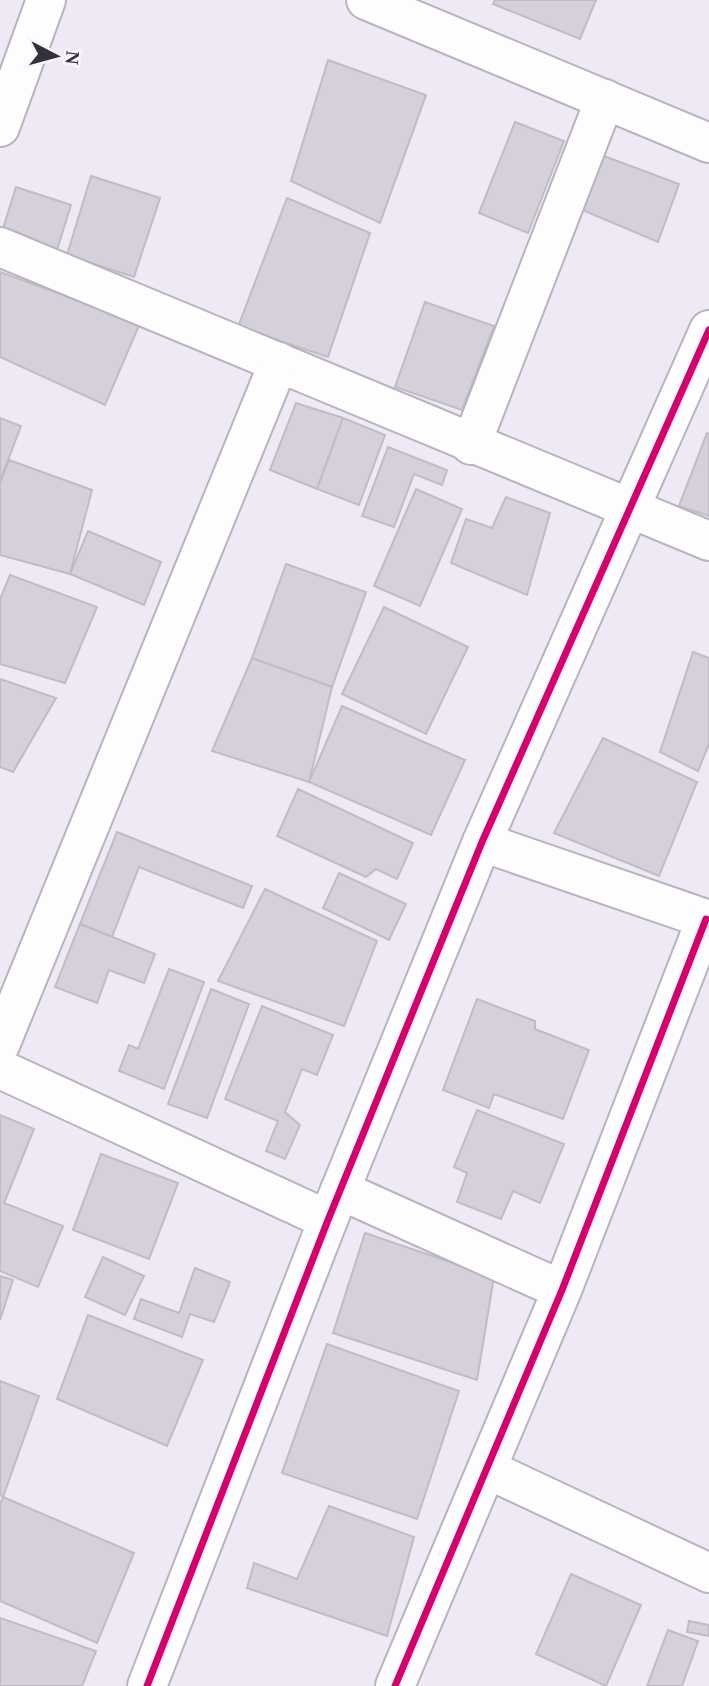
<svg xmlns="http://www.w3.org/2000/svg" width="709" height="1686" viewBox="0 0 709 1686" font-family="'Times New Roman',serif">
  <rect width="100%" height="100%" fill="#efe9f5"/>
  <g fill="#d5d0da" stroke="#c0bcc5" stroke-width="2">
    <path d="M495,0H596L580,39L493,4Z"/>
    <path d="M328,60L426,95L380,223L291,181Z"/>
    <path d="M515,122L564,141L528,233L479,213Z"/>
    <path d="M596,153L679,184L658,242L575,207Z"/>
    <path d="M91,176L160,198L134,277L67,255Z"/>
    <path d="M16,187L71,205L56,253L1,235Z"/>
    <path d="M287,198L370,233L328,357L238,327Z"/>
    <path d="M0,272L140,323L105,405L0,357Z"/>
    <path d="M425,302L494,326L462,410L395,387Z"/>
    <path d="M296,403L343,418L317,489L270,470Z"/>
    <path d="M0,418L21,426L0,481Z"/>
    <path d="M343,418L385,435L359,505L317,489Z"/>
    <path d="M707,433L709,434V516L679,506Z"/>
    <path d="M388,447L447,470L442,485L414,474L394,527L362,516Z"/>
    <path d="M9,460L92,490L70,574L0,555V484Z"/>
    <path d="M416,489L462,509L420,606L374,586Z"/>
    <path d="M506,497L550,513L527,595L451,563L466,519L492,528Z"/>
    <path d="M88,531L161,562L144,605L70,574Z"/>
    <path d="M286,564L366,592L332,687L252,658Z"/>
    <path d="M10,575L97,607L65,683L0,664V599Z"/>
    <path d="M384,607L468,647L426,734L342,694Z"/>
    <path d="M693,652L709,658V744L698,771L660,752Z"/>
    <path d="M252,658L332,687L309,782L212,751Z"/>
    <path d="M0,679L56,698L13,772L0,767Z"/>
    <path d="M342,706L465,760L431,835L309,782Z"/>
    <path d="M603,738L697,782L659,876L554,833Z"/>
    <path d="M298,789L413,843L397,879L376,869L366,877L277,836Z"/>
    <path d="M117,832L252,886L243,908L139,867L112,937L80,924Z"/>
    <path d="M339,873L406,904L389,940L323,908Z"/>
    <path d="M265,889L377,941L344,1026L218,981Z"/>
    <path d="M80,924L155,954L144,983L109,970L97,1003L55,987Z"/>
    <path d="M169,969L204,982L164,1089L119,1071L129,1045L138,1049Z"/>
    <path d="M211,989L249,1004L207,1118L168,1104Z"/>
    <path d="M477,999L535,1021V1029L589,1050L563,1119L494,1094L489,1108L443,1090Z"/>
    <path d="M262,1006L333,1035L317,1075L302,1069L285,1112L300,1125L285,1159L266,1151L278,1121L225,1099Z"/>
    <path d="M477,1110L564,1144L540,1203L513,1191L501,1219L457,1202L467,1173L454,1167Z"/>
    <path d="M0,1115L34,1129L4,1203L63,1226L38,1287L0,1271Z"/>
    <path d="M101,1154L178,1183L149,1259L73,1230Z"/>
    <path d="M365,1233L494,1277L477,1380L333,1333Z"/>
    <path d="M103,1257L144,1276L125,1315L85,1297Z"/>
    <path d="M195,1268L230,1282L214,1322L190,1314L182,1337L134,1319L141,1299L179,1313Z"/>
    <path d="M0,1276L13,1280L0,1320Z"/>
    <path d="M88,1315L203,1360L167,1446L57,1399Z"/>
    <path d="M327,1344L459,1391L417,1519L282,1473Z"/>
    <path d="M0,1381L39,1396L3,1497L0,1495Z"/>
    <path d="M3,1497L134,1553L97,1643L0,1601V1504Z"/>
    <path d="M329,1506L414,1537L387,1636L247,1588L254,1563L297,1579Z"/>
    <path d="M571,1574L641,1605L606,1686L536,1654Z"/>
    <path d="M0,1618L96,1651L82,1686H0Z"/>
    <path d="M689,1621L709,1625V1636L687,1632Z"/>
    <path d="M668,1630L698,1641L682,1686H647Z"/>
  </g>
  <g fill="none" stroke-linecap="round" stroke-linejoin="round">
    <defs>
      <g id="minor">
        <path d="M0,127L46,0"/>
        <path d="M0,247L709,541"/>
        <path d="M471,445L605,99"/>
        <path d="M482,842L709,920"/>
        <path d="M0,1045L279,362"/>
        <path d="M0,1069L328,1220"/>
        <path d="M340,1190L562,1290"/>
        <path d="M487,1469L709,1573"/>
        <path d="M147,1686L328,1220L482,842L709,330"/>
        <path d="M395,1686L562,1290L706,919"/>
      </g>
      <path id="secondary" d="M366,0L709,143"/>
    </defs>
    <use href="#minor" stroke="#b8b4bd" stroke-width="42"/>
    <use href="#secondary" stroke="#b8b4bd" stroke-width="42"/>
    <use href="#minor" stroke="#fdfcfe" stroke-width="38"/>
    <use href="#secondary" stroke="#fdfcfe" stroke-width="38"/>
    <defs>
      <g id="cycleway">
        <path d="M147,1686L328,1220L482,842L709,330"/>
        <path d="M395,1686L562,1290L706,919"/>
      </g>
    </defs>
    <use href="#cycleway" stroke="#f8f4fd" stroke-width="11"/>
    <use href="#cycleway" stroke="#d6006c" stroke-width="7"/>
  </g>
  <g transform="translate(56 56) rotate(96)" stroke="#f8f4fd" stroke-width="5" paint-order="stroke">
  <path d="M0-5L12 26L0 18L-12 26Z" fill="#343039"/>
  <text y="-10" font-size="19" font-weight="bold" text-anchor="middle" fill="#343039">N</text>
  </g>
</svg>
